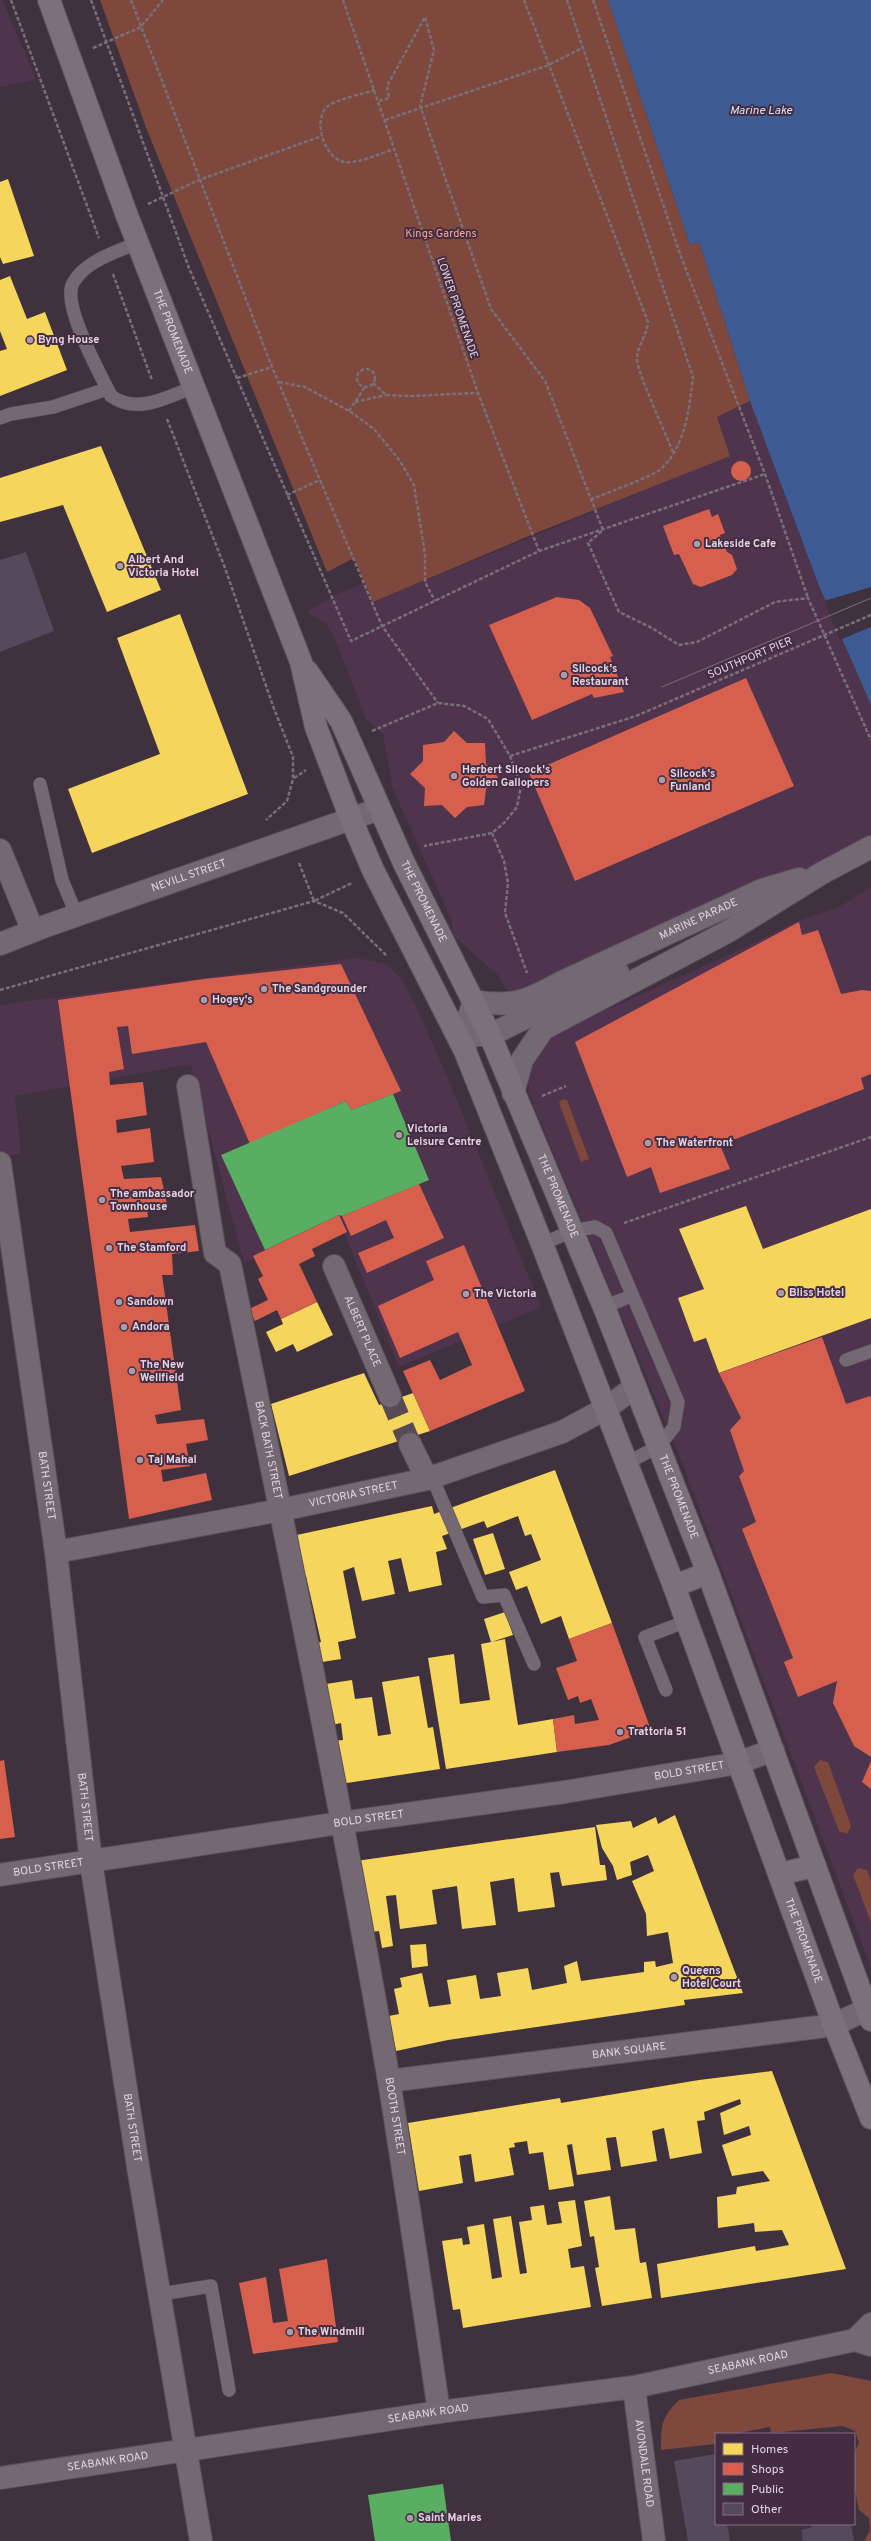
<svg xmlns="http://www.w3.org/2000/svg" width="871" height="2541" viewBox="0 0 871 2541" font-family="Overpass,sans-serif">
  <rect width="100%" height="100%" fill="#3f323e"/>
  <g fill="#4f344e">
    <path d="M0,0H2L36,79L0,87Z"/>
    <path d="M750,401L819,586L871,705V845L510,995L498,975L453,936L452,921L393,789L383,734L366,719L336,641L326,623L307,612L336,595L364,583L373,602L730,455L717,417Z"/>
    <path d="M871,887V1968L682,1462L534,1106L529,1092L528,1076L536,1051L553,1034L744,948L793,923L839,907Z"/>
    <path d="M357,958L386,964L401,978L414,1002L447,1076L541,1307L399,1367L339,1220L244,1263L191,1064L15,1096L21,1154L0,1157V1005Z"/>
  </g>
  <g fill="#7e483d">
    <path d="M100,0H608L690,245L699,242L750,401L717,417L730,456L531,535L373,602L354,558L327,572L147,130Z"/>
    <path d="M562,1099L567,1100L589,1159L581,1162L559,1103Z"/>
    <path d="M820,1760L828,1762L851,1826L847,1834L839,1831L814,1767Z"/>
    <path d="M858,1868L867,1870L871,1881V1922L853,1875Z"/>
    <path d="M832,2373L871,2381V2541H864L870,2530L869,2518L859,2510C855,2490 848,2462 859,2443L855,2431L843,2426L771,2433L770,2427L733,2434H716V2444L661,2450C661,2425 661,2418 679,2400Z"/>
  </g>
  <path fill="#3e5b93" d="M608,0H871V705L819,586L750,401L699,242L690,245Z"/>
  <path fill="#3f323e" d="M871,587V627L840,640L824,601Z"/>
  <g fill="#f6d55c">
    <path d="M8,179L34,256L3,264L0,257V182Z"/>
    <path d="M10,276L27,319L45,312L67,370L0,396V351L7,349L0,331V280Z"/>
    <path d="M101,446L161,590L107,612L63,505L0,522V478Z"/>
    <path d="M180,614L248,794L92,853L68,789L160,754L117,638Z"/>
    <path d="M746,1206L763,1249L871,1209V1318L719,1373L706,1338L694,1342L678,1298L704,1289L679,1229Z"/>
    <path d="M317,1302L333,1335L297,1352L293,1344L276,1352L266,1332L283,1324L281,1319Z"/>
    <path d="M364,1373L379,1405L413,1393L430,1431L289,1476L271,1404Z"/>
    <path d="M555,1470L612,1623L569,1639L561,1616L541,1624L527,1586L516,1590L509,1572L541,1560L531,1534L525,1536L518,1516L487,1528L484,1521L442,1536L447,1549L436,1552L442,1585L409,1592L401,1558L388,1561L395,1594L362,1601L354,1567L343,1571L356,1638L338,1642L341,1659L316,1663L313,1644L321,1642L306,1576H301L292,1536L432,1506L434,1514Z"/>
    <path d="M493,1533L505,1569L485,1575L473,1539Z"/>
    <path d="M505,1612L513,1635L491,1642L505,1639L518,1725L553,1719L557,1752L446,1769L428,1658L454,1654L460,1704L490,1700L481,1644L491,1642L484,1619Z"/>
    <path d="M419,1676L428,1728L433,1727L440,1769L340,1784L333,1741L343,1740L341,1723L332,1725L326,1684L352,1680L355,1699L372,1697L378,1736L391,1734L382,1682Z"/>
    <path d="M675,1815L743,1993L684,2000L685,2005L448,2040L396,2051L389,2016L399,2014L394,1989L402,1987L400,1978L422,1973L429,2007L451,2004L447,1980L476,1975L480,1999L501,1996L497,1973L528,1968L532,1990L567,1983L564,1966L577,1961L581,1981L644,1972V1962L655,1961L656,1967L673,1963L668,1932L647,1936L646,1914L632,1881L654,1871L648,1855L630,1862L632,1875L617,1880L613,1866L602,1848L596,1825L631,1821L633,1828L656,1817L658,1824Z"/>
    <path d="M595,1827L600,1865H605L607,1880L562,1886L559,1872L550,1873L555,1907L518,1912L514,1878L490,1882L496,1925L462,1929L457,1886L432,1890L437,1924L400,1929L396,1895L386,1896L393,1946L382,1948L379,1931L366,1933L356,1861Z"/>
    <path d="M426,1944L428,1966L412,1968L410,1945Z"/>
    <path d="M772,2071L846,2269L661,2298L657,2264L755,2246L756,2251L789,2245L782,2230L755,2232L754,2223L718,2228L717,2197L736,2194L737,2187L770,2181L763,2171L732,2176L722,2145L751,2135L749,2126L724,2135L720,2113L741,2104L740,2099L704,2112L705,2120L697,2121L702,2153L670,2159L664,2128L652,2131L657,2161L621,2167L616,2137L606,2138L611,2170L577,2175L572,2144L567,2145L574,2186L549,2190L543,2152L529,2154L527,2141L514,2143L515,2147L509,2148L514,2175L475,2182L471,2154L459,2156L463,2183L419,2191L408,2123L560,2098L561,2103L699,2080Z"/>
    <path d="M610,2196L615,2230L635,2228L640,2263L646,2262L652,2298L602,2306L595,2268L599,2267L594,2236L590,2237L584,2201Z"/>
    <path d="M575,2200L582,2246L568,2249L571,2268L584,2266L591,2307L463,2328L460,2309L453,2310L442,2241L462,2238L463,2245L470,2244L467,2227L484,2224L492,2279L502,2277L493,2219L511,2216L520,2274L527,2273L519,2222L532,2220L530,2207L544,2205L547,2225L562,2223L558,2202Z"/>
  </g>
  <g fill="#d6604d">
    <circle cx="741" cy="471" r="10"/>
    <path d="M709,509L712,517L718,514L725,533L720,535L727,552L732,555L737,569L732,575L701,587L693,584L679,554L674,555L663,526Z"/>
    <path d="M557,597L579,600L590,608L613,656L610,657L624,692L594,698L592,694L532,720L489,625Z"/>
    <path d="M746,678L794,786L575,881L529,773Z"/>
    <path d="M454,731L467,743H485L486,764L498,777L486,789L484,805L467,807L455,818L442,805L424,806L425,788L410,774L423,761V745L444,742Z"/>
    <path d="M799,922L802,935L818,930L841,994L862,990L871,991V1074L861,1078L864,1089L720,1145L730,1169L660,1193L651,1167L627,1177L575,1042Z"/>
    <path d="M341,964L401,1091L351,1110L346,1101L250,1144L206,1042L132,1054L128,1026L117,1027L124,1069L109,1072L110,1085L143,1082L147,1115L116,1120L117,1133L150,1128L154,1162L121,1166L124,1179L161,1177L167,1204L147,1207L148,1217L128,1219L130,1232L195,1225L199,1251L172,1254L173,1275H162L181,1410L155,1415L157,1424L204,1419L208,1440L186,1444L190,1466L161,1470L163,1482L206,1473L212,1500L129,1519L58,1000L204,979Z"/>
    <path d="M419,1184L444,1238L367,1273L358,1253L394,1238L386,1220L351,1236L342,1216Z"/>
    <path d="M339,1215L347,1232L312,1249L315,1256L299,1264L317,1302L281,1319L277,1310L255,1321L249,1309L268,1300L258,1279L263,1276L253,1256Z"/>
    <path d="M464,1245L525,1391L430,1431L403,1371L430,1360L440,1380L472,1365L458,1332L400,1358L378,1306L434,1280L426,1261Z"/>
    <path d="M822,1337L846,1404L870,1396L871,1398V1757L854,1746L833,1703L837,1681L798,1697L784,1662L793,1658L742,1529L756,1522L739,1476L744,1471L730,1430L741,1418L719,1373Z"/>
    <path d="M612,1623L651,1730L609,1745L557,1752L553,1719L574,1715L575,1724L599,1720L591,1699L580,1703L578,1696L568,1700L556,1668L577,1661L569,1639Z"/>
    <path d="M4,1760L15,1837L0,1839V1761Z"/>
    <path d="M871,1761V1789L862,1782Z"/>
    <path d="M327,2259L338,2342L253,2354L239,2283L266,2277L273,2323L288,2321L279,2269Z"/>
  </g>
  <g fill="#5aae61">
    <path d="M393,1094L429,1180L342,1216L339,1215L265,1250L221,1155L346,1101L351,1110Z"/>
    <path d="M443,2484L451,2541H375L368,2495Z"/>
  </g>
  <g fill="#544a5c">
    <path d="M26,552L54,631L0,652V560Z"/>
    <path d="M716,2454V2524H727L730,2541H688L674,2461Z"/>
    <path d="M811,2524H851L854,2541H803L801,2530L812,2527Z"/>
  </g>
  <g fill="none" stroke-linecap="round" stroke-linejoin="round">
    <path stroke="#574a56" stroke-width="22" stroke-dasharray="22 11" stroke-linecap="butt" d="M390,1396L410,1444"/>
    <defs>
      <g id="service">
        <path d="M137,243C116,252 85,261 73,283C61,304 100,374 111,396C138,415 166,397 194,387"/>
        <path d="M0,418L11,414L53,407L107,389"/>
        <path d="M40,784L62,880L77,916"/>
        <path d="M542,1244L572,1231L595,1227L606,1233L678,1402L674,1427L659,1446L627,1463"/>
        <path d="M604,1307L631,1296"/>
        <path d="M846,1360L871,1351"/>
        <path d="M432,1477L483,1597L504,1595L534,1664"/>
        <path d="M666,1690L645,1637L687,1621"/>
        <path d="M161,2294L211,2286L229,2390"/>
      </g>
      <g id="minor">
        <path d="M0,850L33,931"/>
        <path id="s1" d="M188,1086L215,1253L230,1264C286,1536 342,1808 389,2081C407,2191 423,2302 439,2412"/>
        <path id="s2" d="M0,1163L56,1552L91,1862L139,2173L201,2541"/>
        <path id="s3" d="M334,1266L390,1396"/>
        <path d="M410,1444L427,1479"/>
        <path id="s4" d="M56,1552L281,1510L427,1479L562,1432L605,1409L635,1387"/>
        <path id="s5" d="M0,1875L340,1823L565,1792L738,1763L773,1750"/>
        <path id="s6" d="M389,2081L834,2025L867,2009"/>
        <path id="s7" d="M634,2387L654,2541"/>
      </g>
      <g id="tertiary">
        <path id="s8" d="M0,944L43,927L379,809"/>
        <path d="M471,1032L479,1035H490L618,973"/>
        <path id="s9" d="M465,1051L468,1019L474,1001C511,1008 528,1001 560,983L762,890L799,879"/>
        <path d="M513,1093L522,1060L543,1029L727,932L822,873L871,847"/>
        <path d="M855,2340L871,2324"/>
        <path id="s10" d="M0,2478L439,2412L634,2387L855,2340L871,2345"/>
      </g>
      <g id="secondary">
        <path id="s11" d="M49,0L126,213L301,662L316,727L351,819L373,870L465,1051L542,1244L674,1586L834,2025L871,2118"/>
        <path id="s12" d="M307,671L341,721L404,863L490,1035L604,1307L708,1573L871,2020"/>
        <path d="M674,1586L708,1573"/>
        <path d="M779,1874L815,1866"/>
      </g>
    </defs>
    <use href="#service" stroke="#5b505a" stroke-width="14"/>
    <use href="#minor" stroke="#5b505a" stroke-width="24"/>
    <use href="#tertiary" stroke="#5b505a" stroke-width="24"/>
    <use href="#secondary" stroke="#5b505a" stroke-width="24"/>
    <g stroke="#796f78" stroke-width="2.5" stroke-dasharray="4 2" stroke-linecap="butt">
      <path d="M11,0L99,238"/>
      <path d="M91,0L189,268L351,641L539,551L765,474"/>
      <path d="M131,0L272,367L382,626L438,703"/>
      <path d="M343,0L478,393L539,551"/>
      <path d="M524,0L648,322C647,336 637,345 637,360C637,371 667,437 673,452"/>
      <path d="M567,0L693,377C689,409 686,445 661,469C654,476 603,494 590,500"/>
      <path d="M593,0L680,254L765,474L808,598"/>
      <path d="M93,48L141,27L163,0"/>
      <path d="M375,90C363,94 337,99 328,106C312,119 324,158 344,162C359,164 380,153 395,149"/>
      <path d="M379,101L389,98L387,86L425,17L434,50L420,106L491,309L545,381L603,530L588,543L619,612L652,628L679,645L697,642L775,602L808,598L871,740"/>
      <path d="M385,120L549,65L582,48"/>
      <path d="M148,204L199,180L322,136"/>
      <path d="M113,274L152,380"/>
      <circle cx="366" cy="378" r="9"/>
      <path d="M237,378L272,367"/>
      <path d="M279,382L305,387L351,412L374,429L400,461L414,485L425,554V582L435,601"/>
      <path d="M373,383L386,395L408,396L478,393"/>
      <path d="M355,402L386,395"/>
      <path d="M349,411L365,387"/>
      <path d="M167,419L225,568L273,706L293,757V779L287,801L266,820"/>
      <path d="M287,495L320,480"/>
      <path d="M372,731L438,703L464,706L488,719L510,756L521,786L517,807L504,823L492,833L424,846"/>
      <path d="M510,756L636,716"/>
      <path d="M294,778L306,770"/>
      <path d="M492,833L504,861L508,883L505,913L527,973"/>
      <path d="M299,863L314,901L352,883"/>
      <path d="M0,990L314,901L343,913L387,956"/>
      <path d="M542,1096L566,1086"/>
      <path d="M624,1223L871,1137"/>
    </g>
    <use href="#service" stroke="#746973" stroke-width="13"/>
    <use href="#minor" stroke="#746973" stroke-width="22"/>
    <use href="#tertiary" stroke="#746973" stroke-width="22"/>
    <use href="#secondary" stroke="#7c717a" stroke-width="22"/>
    <path stroke="#796f78" stroke-width="1" d="M662,687L871,598"/>
    <path stroke="#796f78" stroke-width="2.5" stroke-dasharray="4 2" stroke-linecap="butt" d="M636,716L871,615"/>
  </g>
  <g fill="#a99ba8" stroke="#442d43" stroke-width="1.5">
    <circle cx="30" cy="340" r="4"/>
    <circle cx="697" cy="544" r="4"/>
    <circle cx="120" cy="566" r="4"/>
    <circle cx="564" cy="675" r="4"/>
    <circle cx="454" cy="776" r="4"/>
    <circle cx="662" cy="780" r="4"/>
    <circle cx="264" cy="989" r="4"/>
    <circle cx="204" cy="1000" r="4"/>
    <circle cx="399" cy="1135" r="4"/>
    <circle cx="648" cy="1143" r="4"/>
    <circle cx="102" cy="1200" r="4"/>
    <circle cx="109" cy="1248" r="4"/>
    <circle cx="781" cy="1293" r="4"/>
    <circle cx="466" cy="1294" r="4"/>
    <circle cx="119" cy="1302" r="4"/>
    <circle cx="124" cy="1327" r="4"/>
    <circle cx="132" cy="1371" r="4"/>
    <circle cx="140" cy="1460" r="4"/>
    <circle cx="620" cy="1732" r="4"/>
    <circle cx="674" cy="1977" r="4"/>
    <circle cx="290" cy="2332" r="4"/>
    <circle cx="410" cy="2518" r="4"/>
  </g>
  <g text-anchor="middle" dominant-baseline="central" stroke-width="4" stroke-linejoin="round" paint-order="stroke">
    <g font-size="11" fill="#fca591" stroke="#442d43">
      <text x="441" y="234">Kings Gardens</text>
    </g>
    <g font-size="11" fill="#e2d3e1" stroke="#442d43">
      <text transform="translate(457 308) rotate(71)">LOWER PROMENADE</text>
      <text stroke="none"><textPath href="#s11" startOffset="354">THE PROMENADE</textPath></text>
      <text transform="translate(750 658) rotate(-23)">SOUTHPORT PIER</text>
      <text stroke="none"><textPath href="#s8" startOffset="201">NEVILL STREET</textPath></text>
      <text stroke="none"><textPath href="#s12" startOffset="259">THE PROMENADE</textPath></text>
      <text stroke="none"><textPath href="#s9" startOffset="294">MARINE PARADE</textPath></text>
      <text stroke="none"><textPath href="#s12" startOffset="583">THE PROMENADE</textPath></text>
      <text stroke="none"><textPath href="#s3" startOffset="71">ALBERT PLACE</textPath></text>
      <text stroke="none"><textPath href="#s1" startOffset="378">BACK BATH STREET</textPath></text>
      <text stroke="none"><textPath href="#s2" startOffset="326">BATH STREET</textPath></text>
      <text stroke="none"><textPath href="#s4" startOffset="303">VICTORIA STREET</textPath></text>
      <text stroke="none"><textPath href="#s12" startOffset="907">THE PROMENADE</textPath></text>
      <text stroke="none"><textPath href="#s5" startOffset="697">BOLD STREET</textPath></text>
      <text stroke="none"><textPath href="#s2" startOffset="650">BATH STREET</textPath></text>
      <text stroke="none"><textPath href="#s5" startOffset="373">BOLD STREET</textPath></text>
      <text stroke="none"><textPath href="#s5" startOffset="49">BOLD STREET</textPath></text>
      <text stroke="none"><textPath href="#s11" startOffset="2084">THE PROMENADE</textPath></text>
      <text stroke="none"><textPath href="#s6" startOffset="242">BANK SQUARE</textPath></text>
      <text stroke="none"><textPath href="#s1" startOffset="1056">BOOTH STREET</textPath></text>
      <text stroke="none"><textPath href="#s2" startOffset="974">BATH STREET</textPath></text>
      <text stroke="none"><textPath href="#s10" startOffset="757">SEABANK ROAD</textPath></text>
      <text stroke="none"><textPath href="#s10" startOffset="433">SEABANK ROAD</textPath></text>
      <text stroke="none"><textPath href="#s10" startOffset="109">SEABANK ROAD</textPath></text>
      <text stroke="none"><textPath href="#s7" startOffset="77">AVONDALE ROAD</textPath></text>
    </g>
    <g font-size="11" font-weight="bold" fill="#e2d3e1" stroke="#442d43" text-anchor="start">
      <text x="38" y="340">Byng House</text>
      <text x="705" y="544">Lakeside Cafe</text>
      <text x="128" y="560">Albert And<tspan x="128" dy="13">Victoria Hotel</tspan></text>
      <text x="572" y="669">Silcock's<tspan x="572" dy="13">Restaurant</tspan></text>
      <text x="462" y="770">Herbert Silcock's<tspan x="462" dy="13">Golden Gallopers</tspan></text>
      <text x="670" y="774">Silcock's<tspan x="670" dy="13">Funland</tspan></text>
      <text x="272" y="989">The Sandgrounder</text>
      <text x="212" y="1000">Hogey's</text>
      <text x="407" y="1129">Victoria<tspan x="407" dy="13">Leisure Centre</tspan></text>
      <text x="656" y="1143">The Waterfront</text>
      <text x="110" y="1194">The ambassador<tspan x="110" dy="13">Townhouse</tspan></text>
      <text x="117" y="1248">The Stamford</text>
      <text x="789" y="1293">Bliss Hotel</text>
      <text x="474" y="1294">The Victoria</text>
      <text x="127" y="1302">Sandown</text>
      <text x="132" y="1327">Andora</text>
      <text x="140" y="1365">The New<tspan x="140" dy="13">Wellfield</tspan></text>
      <text x="148" y="1460">Taj Mahal</text>
      <text x="628" y="1732">Trattoria 51</text>
      <text x="682" y="1971">Queens<tspan x="682" dy="13">Hotel Court</tspan></text>
      <text x="298" y="2332">The Windmill</text>
      <text x="418" y="2518">Saint Maries</text>
    </g>
    <g font-size="12" font-style="italic" fill="#d8e2f4" stroke="#442d43">
      <text x="761" y="111">Marine Lake</text>
    </g>
  </g>
  <rect x="715" y="2433" width="140" height="92" fill="#442d43" stroke="#836f82"/>
  <rect x="723" y="2443" width="20" height="12" fill="#f6d55c" stroke="#836f82"/>
  <text x="751" y="2453" font-size="12" fill="#e2d3e1">Homes</text>
  <rect x="723" y="2463" width="20" height="12" fill="#d6604d" stroke="#836f82"/>
  <text x="751" y="2473" font-size="12" fill="#e2d3e1">Shops</text>
  <rect x="723" y="2483" width="20" height="12" fill="#5aae61" stroke="#836f82"/>
  <text x="751" y="2493" font-size="12" fill="#e2d3e1">Public</text>
  <rect x="723" y="2503" width="20" height="12" fill="#544a5c" stroke="#836f82"/>
  <text x="751" y="2513" font-size="12" fill="#e2d3e1">Other</text>
</svg>
